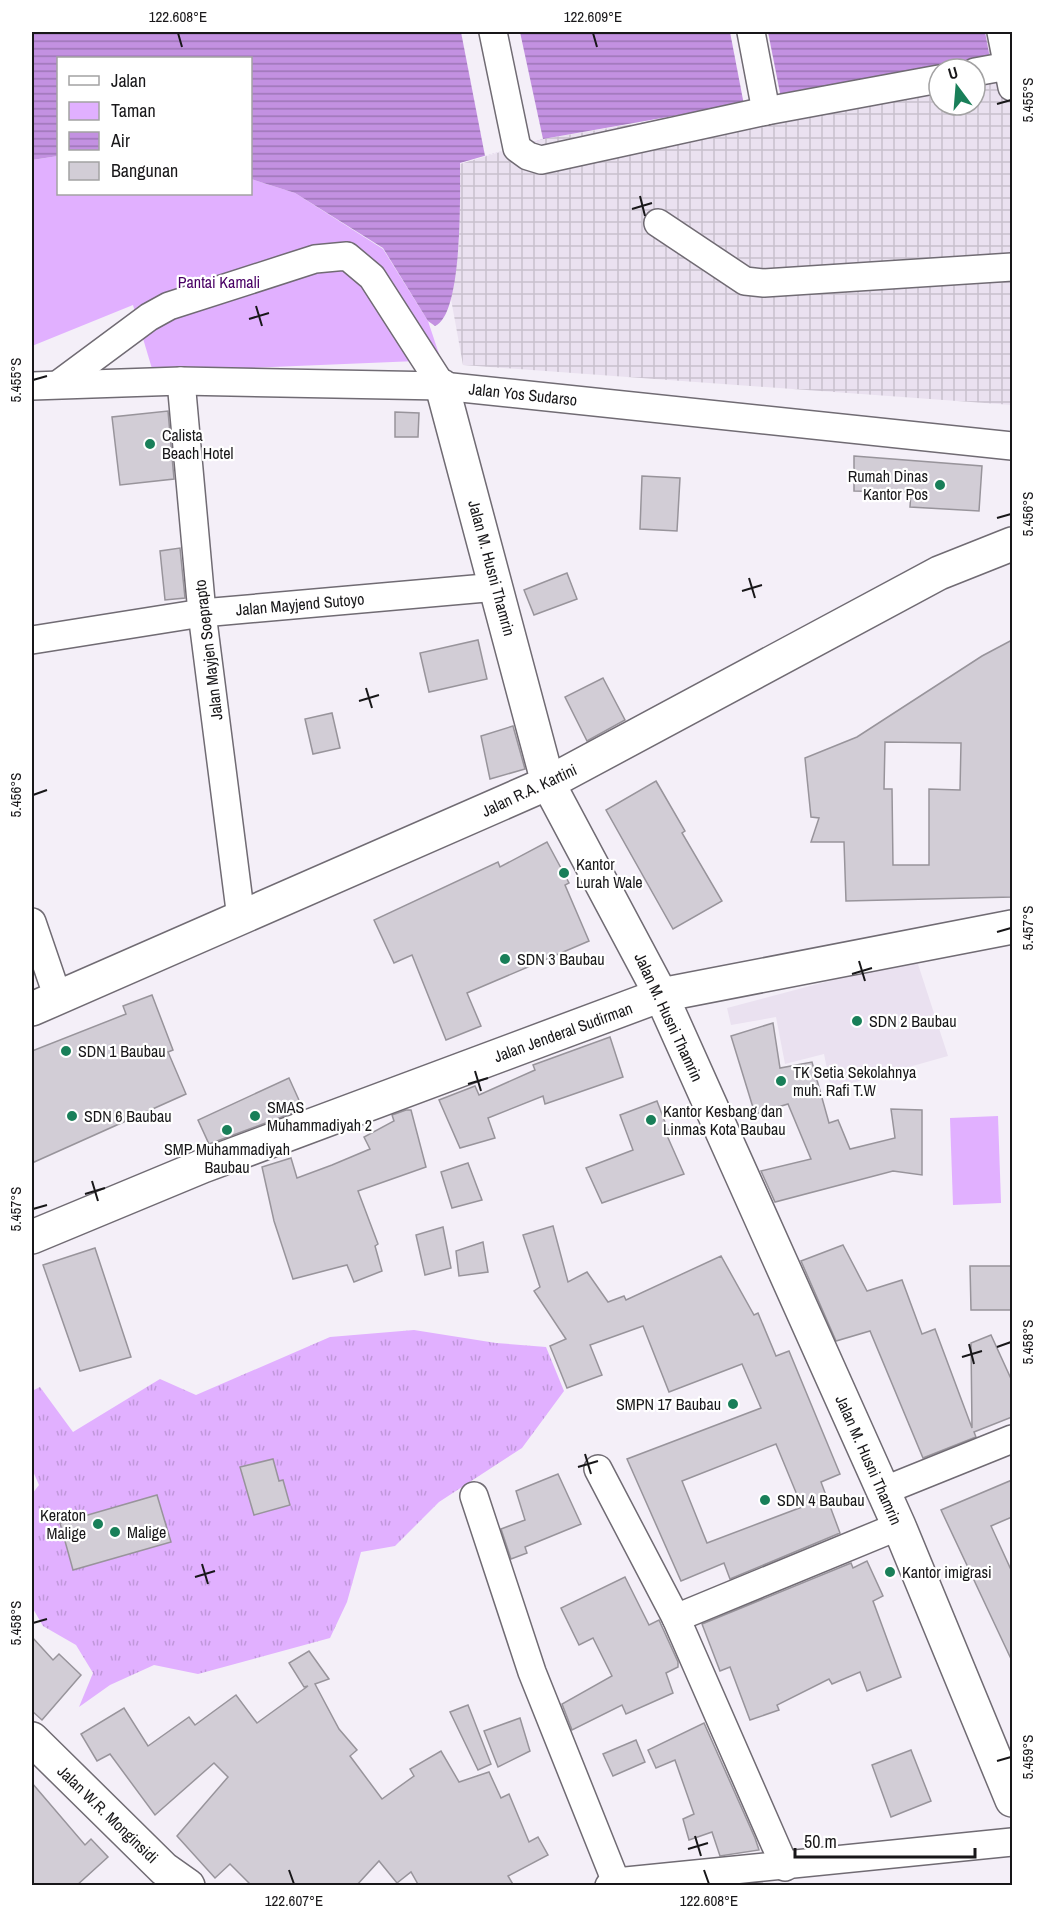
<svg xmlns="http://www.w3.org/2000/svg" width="1044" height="1917" viewBox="0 0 1044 1917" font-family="'Archivo Narrow',sans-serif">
  <defs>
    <pattern id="industrial-grid" width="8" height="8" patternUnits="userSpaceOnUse" patternTransform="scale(1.5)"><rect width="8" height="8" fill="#eae1f0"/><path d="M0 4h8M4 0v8" fill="none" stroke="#c8c0cd"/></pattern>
    <pattern id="grass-tufts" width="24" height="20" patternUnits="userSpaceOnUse" patternTransform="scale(1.5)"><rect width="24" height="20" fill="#e1b0ff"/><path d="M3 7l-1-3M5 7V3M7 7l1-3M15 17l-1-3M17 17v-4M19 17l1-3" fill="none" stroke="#c097da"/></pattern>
    <pattern id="water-rules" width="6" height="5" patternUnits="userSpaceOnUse" patternTransform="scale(1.5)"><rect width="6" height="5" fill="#c391e1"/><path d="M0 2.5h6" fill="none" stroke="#9d75b6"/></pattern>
  </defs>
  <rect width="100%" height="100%" fill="#f4eff8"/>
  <path fill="#eae1f0" d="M916,958L948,1056L831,1089L824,1054L785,1064L776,1017L731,1025L727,1008Z"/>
  <path fill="url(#industrial-grid)" d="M985,32H1012V405L463,365L451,299L459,243L460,164L543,139L939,73V105H975V69H961L990,64Z"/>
  <path fill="url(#grass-tufts)" d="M414,1330L496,1343L546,1347L564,1391L522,1448L439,1502L395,1546L361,1552L347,1602L330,1638L198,1674L154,1665L110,1685L79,1707L93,1673L76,1645L43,1626L32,1607V1494L39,1485L32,1469V1391L40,1387L73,1432L160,1379L196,1395L330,1337Z"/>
  <g fill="#e1b0ff">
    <path d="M58,156V194H250L251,179L295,193L383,249L428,321L441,360L153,372L133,305L32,346V160Z"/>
    <path d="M998,1116L1001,1203L953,1205L950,1118Z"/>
  </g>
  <path fill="url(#water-rules)" d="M32,32H985L991,64L939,69L543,139L460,163C460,193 463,315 435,326L428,321L383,248L295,193L251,179L250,58H58V156L32,160Z"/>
  <g fill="#f4eff8">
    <path d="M461,32H520L543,139L485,156Z"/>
    <path d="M730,32H768L781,98L744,105Z"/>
  </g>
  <g fill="#d2cdd6" stroke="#98949b" stroke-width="1.5" fill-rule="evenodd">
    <path d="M168,411L174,479L120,485L112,417Z"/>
    <path d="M395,412L419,413L418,437H395Z"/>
    <path d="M854,456L982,466L979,511L910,507L911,492L854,491Z"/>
    <path d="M642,476L680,478L677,531L640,529Z"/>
    <path d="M180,548L185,598L165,600L160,551Z"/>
    <path d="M567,573L577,599L534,615L524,590Z"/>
    <path d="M478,640L487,679L429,692L420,653Z"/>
    <path d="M1012,640V897L846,901L844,842H811L819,818L811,817L805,758L857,737L982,656ZM885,742L961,743L960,790L929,789V865H893L892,789H884Z"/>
    <path d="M603,678L625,720L587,741L565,697Z"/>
    <path d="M332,713L340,748L313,754L305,719Z"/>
    <path d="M513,726L525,769L490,779L481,736Z"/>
    <path d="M656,781L685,831L682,833L722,901L673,929L606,810Z"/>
    <path d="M547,842L569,883L565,885L589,941L467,993L481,1026L446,1040L412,955L394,963L374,920L498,862L500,867Z"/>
    <path d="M152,995L173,1050L168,1052L186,1094L32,1163V1051L126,1014L123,1006Z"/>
    <path d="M773,1023L780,1068L812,1062L829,1123L838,1120L850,1149L895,1138L891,1109L922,1110V1175L893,1171L775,1202L761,1171L811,1159L788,1104L755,1114L731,1036Z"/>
    <path d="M610,1037L623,1077L545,1104L543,1096L488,1118L495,1138L460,1148L439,1100L475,1086L479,1095L535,1070L533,1065Z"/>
    <path d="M289,1078L303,1109L209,1144L198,1120Z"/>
    <path d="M657,1101L668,1130L665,1131L684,1174L602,1203L586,1168L633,1150L620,1115Z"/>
    <path d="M406,1110H411L426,1167L358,1191L378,1244L375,1246L382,1271L354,1282L347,1265L293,1279L274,1221L262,1167L291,1158L297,1178L332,1165L370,1149L364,1137L394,1121L392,1115Z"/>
    <path d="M468,1163L482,1200L452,1208L441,1172Z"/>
    <path d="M553,1226L568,1282L587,1272L608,1302L624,1296L626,1300L721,1256L754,1315L758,1313L776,1356L789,1351L840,1474L821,1482L840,1533L730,1579L724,1563L681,1581L627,1459L761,1408L742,1364L669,1392L643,1326L590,1345L602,1375L567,1388L550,1346L566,1339L534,1291L540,1287L523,1235ZM776,1444L802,1507L707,1543L682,1481Z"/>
    <path d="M443,1227L451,1268L425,1275L416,1235Z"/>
    <path d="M483,1242L488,1272L459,1276L456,1251Z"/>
    <path d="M843,1245L867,1291L902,1280L922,1334L935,1329L972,1428L971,1343L991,1335L1012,1381V1417L974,1432L976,1437L923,1458L870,1331L836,1341L801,1261Z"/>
    <path d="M95,1248L131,1357L80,1371L43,1265Z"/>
    <path d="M970,1266H1012V1310H971Z"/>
    <path d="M273,1459L279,1481L283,1480L290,1505L254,1515L240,1467Z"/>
    <path d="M558,1474L581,1524L525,1547L527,1553L511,1559L501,1529L525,1520L516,1491Z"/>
    <path d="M1012,1480V1517L991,1526L1012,1572V1661L941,1510Z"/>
    <path d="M157,1495L171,1542L73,1570L60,1523Z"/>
    <path d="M867,1561L883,1596L873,1601L901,1677L867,1691L860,1672L832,1684L829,1679L777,1705L779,1710L750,1720L730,1667L720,1671L702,1624L851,1563L853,1568Z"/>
    <path d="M625,1577L649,1625L659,1620L678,1662V1667L666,1673L673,1693L626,1714L622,1705L572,1730L562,1704L612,1676L593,1638L579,1645L561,1608Z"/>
    <path d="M32,1637L53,1660L59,1654L81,1675L42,1720L32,1711Z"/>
    <path d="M309,1651L329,1679L315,1684L339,1729L357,1750L350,1756L382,1799L414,1776L410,1769L441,1751L459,1782L489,1772L501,1798L509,1794L529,1842L538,1837L548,1855L508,1876L514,1886H419L411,1872L397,1883L379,1861L356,1886H252L230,1864L215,1878L177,1836L228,1777L214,1763L155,1815L110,1754L97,1761L81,1734L124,1708L148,1746L189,1717L195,1725L236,1695L257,1723L308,1686L304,1687L289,1663Z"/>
    <path d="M468,1705L491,1764L478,1770L450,1712Z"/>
    <path d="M520,1718L530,1751L498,1767L484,1731Z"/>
    <path d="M704,1723L755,1838L759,1850L720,1856L712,1832L689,1840L683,1819L694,1814L675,1760L656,1768L648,1750Z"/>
    <path d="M636,1740L645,1762L613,1776L603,1754Z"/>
    <path d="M911,1750L931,1801L891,1817L872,1765Z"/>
    <path d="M32,1783L85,1845L91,1839L108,1857L76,1886H32Z"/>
  </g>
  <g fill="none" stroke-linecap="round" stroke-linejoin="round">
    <defs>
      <g id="minor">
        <path d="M493,32L517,148L528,156L541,160L766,111L939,79"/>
        <path d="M751,32L766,111"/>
        <path d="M1001,32L1012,87"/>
        <path d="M975,72L1008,66"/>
        <path d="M658,223L745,281L764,283L1012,267"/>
        <path d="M181,381L202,613L241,918"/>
        <path d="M60,383L149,317L169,306L315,259L347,256L372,277L442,386"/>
        <path d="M32,386L181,381L442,386L1012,446"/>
        <path d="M32,640L202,613L497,587"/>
        <path d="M32,922L58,998"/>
        <path d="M598,1469L676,1618L785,1867"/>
        <path d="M883,1491L1012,1439"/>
        <path d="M474,1496L532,1672L616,1882"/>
        <path d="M676,1618L899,1526"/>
        <path d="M609,1886L616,1882L1012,1842"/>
      </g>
      <g id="major">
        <path d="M442,386L548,783L661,995L899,1526L1012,1800"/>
        <path d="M32,1237L203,1166L661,995L1012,927"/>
        <path d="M32,1739L164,1869L188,1886"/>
      </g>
      <path id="highway" d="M32,1009L548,783L939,573L1012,544"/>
    </defs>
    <use href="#minor" stroke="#706b73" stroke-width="30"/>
    <use href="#major" stroke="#706b73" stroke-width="36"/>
    <use href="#highway" stroke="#706b73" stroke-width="36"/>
    <use href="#minor" stroke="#fff" stroke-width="27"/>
    <use href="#major" stroke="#fff" stroke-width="33"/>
    <use href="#highway" stroke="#fff" stroke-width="33"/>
  </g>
  <path fill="none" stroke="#181719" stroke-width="2" d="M178,33L182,47M593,33L597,47M997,104L1011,100M640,196L645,216M632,209L652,203M256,306L262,326M249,319L269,313M33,380L47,376M997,518L1011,514M749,578L755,598M742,591L762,585M366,688L372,708M359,701L379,695M33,795L47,790M997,932L1011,928M859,961L865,981M852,974L872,968M475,1071L481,1091M468,1084L488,1078M92,1181L98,1201M85,1194L105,1188M33,1209L47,1205M969,1344L974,1364M997,1347L1011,1342M962,1357L982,1351M585,1454L591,1474M578,1467L598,1461M202,1564L208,1584M195,1577L215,1571M33,1623L47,1619M997,1761L1011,1757M695,1836L701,1856M688,1849L708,1843M289,1870L294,1884M704,1870L709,1884"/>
  <g fill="#197f59" stroke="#fff" stroke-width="2">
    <circle cx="150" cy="444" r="6"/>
    <circle cx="940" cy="485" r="6"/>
    <circle cx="564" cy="873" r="6"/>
    <circle cx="505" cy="959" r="6"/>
    <circle cx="857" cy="1021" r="6"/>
    <circle cx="66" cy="1051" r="6"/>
    <circle cx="781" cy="1081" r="6"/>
    <circle cx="72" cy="1116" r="6"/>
    <circle cx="255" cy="1116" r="6"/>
    <circle cx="651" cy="1120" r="6"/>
    <circle cx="227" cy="1130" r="6"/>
    <circle cx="733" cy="1404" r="6"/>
    <circle cx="765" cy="1500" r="6"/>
    <circle cx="98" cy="1524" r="6"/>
    <circle cx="115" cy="1532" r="6"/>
    <circle cx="890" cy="1572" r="6"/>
  </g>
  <g text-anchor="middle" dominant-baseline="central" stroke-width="4.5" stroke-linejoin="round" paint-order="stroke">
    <g font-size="16" fill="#490065" stroke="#fff">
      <text x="219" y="282">Pantai Kamali</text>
    </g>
    <g font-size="16" fill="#181719" stroke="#fff">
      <text transform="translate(523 394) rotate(6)">Jalan Yos Sudarso</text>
      <text transform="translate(492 568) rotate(75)">Jalan M. Husni Thamrin</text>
      <text transform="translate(300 604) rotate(-5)">Jalan Mayjend Sutoyo</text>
      <text transform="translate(208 650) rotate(-97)">Jalan Mayjen Soeprapto</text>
      <text transform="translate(529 790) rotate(-25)">Jalan R.A. Kartini</text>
      <text transform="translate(669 1017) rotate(65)">Jalan M. Husni Thamrin</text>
      <text transform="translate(563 1032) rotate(-20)">Jalan Jenderal Sudirman</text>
      <text transform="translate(869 1460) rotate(66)">Jalan M. Husni Thamrin</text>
      <text transform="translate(108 1814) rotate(44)">Jalan W.R. Monginsidi</text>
    </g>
    <g font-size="16" fill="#181719" stroke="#fff" text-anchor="start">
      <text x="162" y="435">Calista<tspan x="162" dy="18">Beach Hotel</tspan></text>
      <text x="928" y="476" text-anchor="end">Rumah Dinas<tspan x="928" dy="18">Kantor Pos</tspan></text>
      <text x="576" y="864">Kantor<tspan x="576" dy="18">Lurah Wale</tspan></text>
      <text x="517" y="959">SDN 3 Baubau</text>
      <text x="869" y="1021">SDN 2 Baubau</text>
      <text x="78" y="1051">SDN 1 Baubau</text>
      <text x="793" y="1072">TK Setia Sekolahnya<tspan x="793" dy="18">muh. Rafi T.W</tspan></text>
      <text x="267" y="1107">SMAS<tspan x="267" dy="18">Muhammadiyah 2</tspan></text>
      <text x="663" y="1111">Kantor Kesbang dan<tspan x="663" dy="18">Linmas Kota Baubau</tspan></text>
      <text x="84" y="1116">SDN 6 Baubau</text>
      <text x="227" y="1149" text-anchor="middle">SMP Muhammadiyah<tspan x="227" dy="18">Baubau</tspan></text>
      <text x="721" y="1404" text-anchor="end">SMPN 17 Baubau</text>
      <text x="777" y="1500">SDN 4 Baubau</text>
      <text x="86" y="1515" text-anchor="end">Keraton<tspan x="86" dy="18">Malige</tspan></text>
      <text x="127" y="1532">Malige</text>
      <text x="902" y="1572">Kantor imigrasi</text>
    </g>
  </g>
  <rect width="1044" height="1917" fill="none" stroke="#ffffff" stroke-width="66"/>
  <rect x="57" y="57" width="195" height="138" fill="#ffffff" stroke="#a3a2a3" stroke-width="1.5"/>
  <rect x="69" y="76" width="30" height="9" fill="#ffffff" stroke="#a3a2a3" stroke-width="1.5"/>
  <text x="111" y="87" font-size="18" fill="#181719">Jalan</text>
  <rect x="69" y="102" width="30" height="18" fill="#e1b0ff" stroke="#a3a2a3" stroke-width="1.5"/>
  <text x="111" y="117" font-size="18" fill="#181719">Taman</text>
  <rect x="69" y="132" width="30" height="18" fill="url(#water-rules)" stroke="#a3a2a3" stroke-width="1.5"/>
  <text x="111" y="147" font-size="18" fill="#181719">Air</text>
  <rect x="69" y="162" width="30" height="18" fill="#d2cdd6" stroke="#a3a2a3" stroke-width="1.5"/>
  <text x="111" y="177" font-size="18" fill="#181719">Bangunan</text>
  <g transform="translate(957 87) rotate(344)"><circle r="28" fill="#ffffff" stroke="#a3a2a3" stroke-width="1.5"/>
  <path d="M0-4.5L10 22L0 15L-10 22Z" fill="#197f59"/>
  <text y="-9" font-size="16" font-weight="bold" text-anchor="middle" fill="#181719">U</text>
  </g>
  <path d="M795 1848v9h180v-9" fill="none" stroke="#181719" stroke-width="3"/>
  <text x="804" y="1848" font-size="18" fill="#181719" stroke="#ffffff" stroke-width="4.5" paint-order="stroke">50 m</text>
  <rect x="33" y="33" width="978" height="1851" fill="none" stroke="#181719" stroke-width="2"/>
  <g font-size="15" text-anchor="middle" fill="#181719">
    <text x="178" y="22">122.608°E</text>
    <text x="593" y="22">122.609°E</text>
    <text transform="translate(1028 100) rotate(-90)" y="5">5.455°S</text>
    <text transform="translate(16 380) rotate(-90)" y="5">5.455°S</text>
    <text transform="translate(1028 514) rotate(-90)" y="5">5.456°S</text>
    <text transform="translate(16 795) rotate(-90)" y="5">5.456°S</text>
    <text transform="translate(1028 928) rotate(-90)" y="5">5.457°S</text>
    <text transform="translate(16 1209) rotate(-90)" y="5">5.457°S</text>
    <text transform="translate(1028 1342) rotate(-90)" y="5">5.458°S</text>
    <text transform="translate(16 1623) rotate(-90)" y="5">5.458°S</text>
    <text transform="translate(1028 1757) rotate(-90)" y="5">5.459°S</text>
    <text x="294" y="1906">122.607°E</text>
    <text x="709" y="1906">122.608°E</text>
  </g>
</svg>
